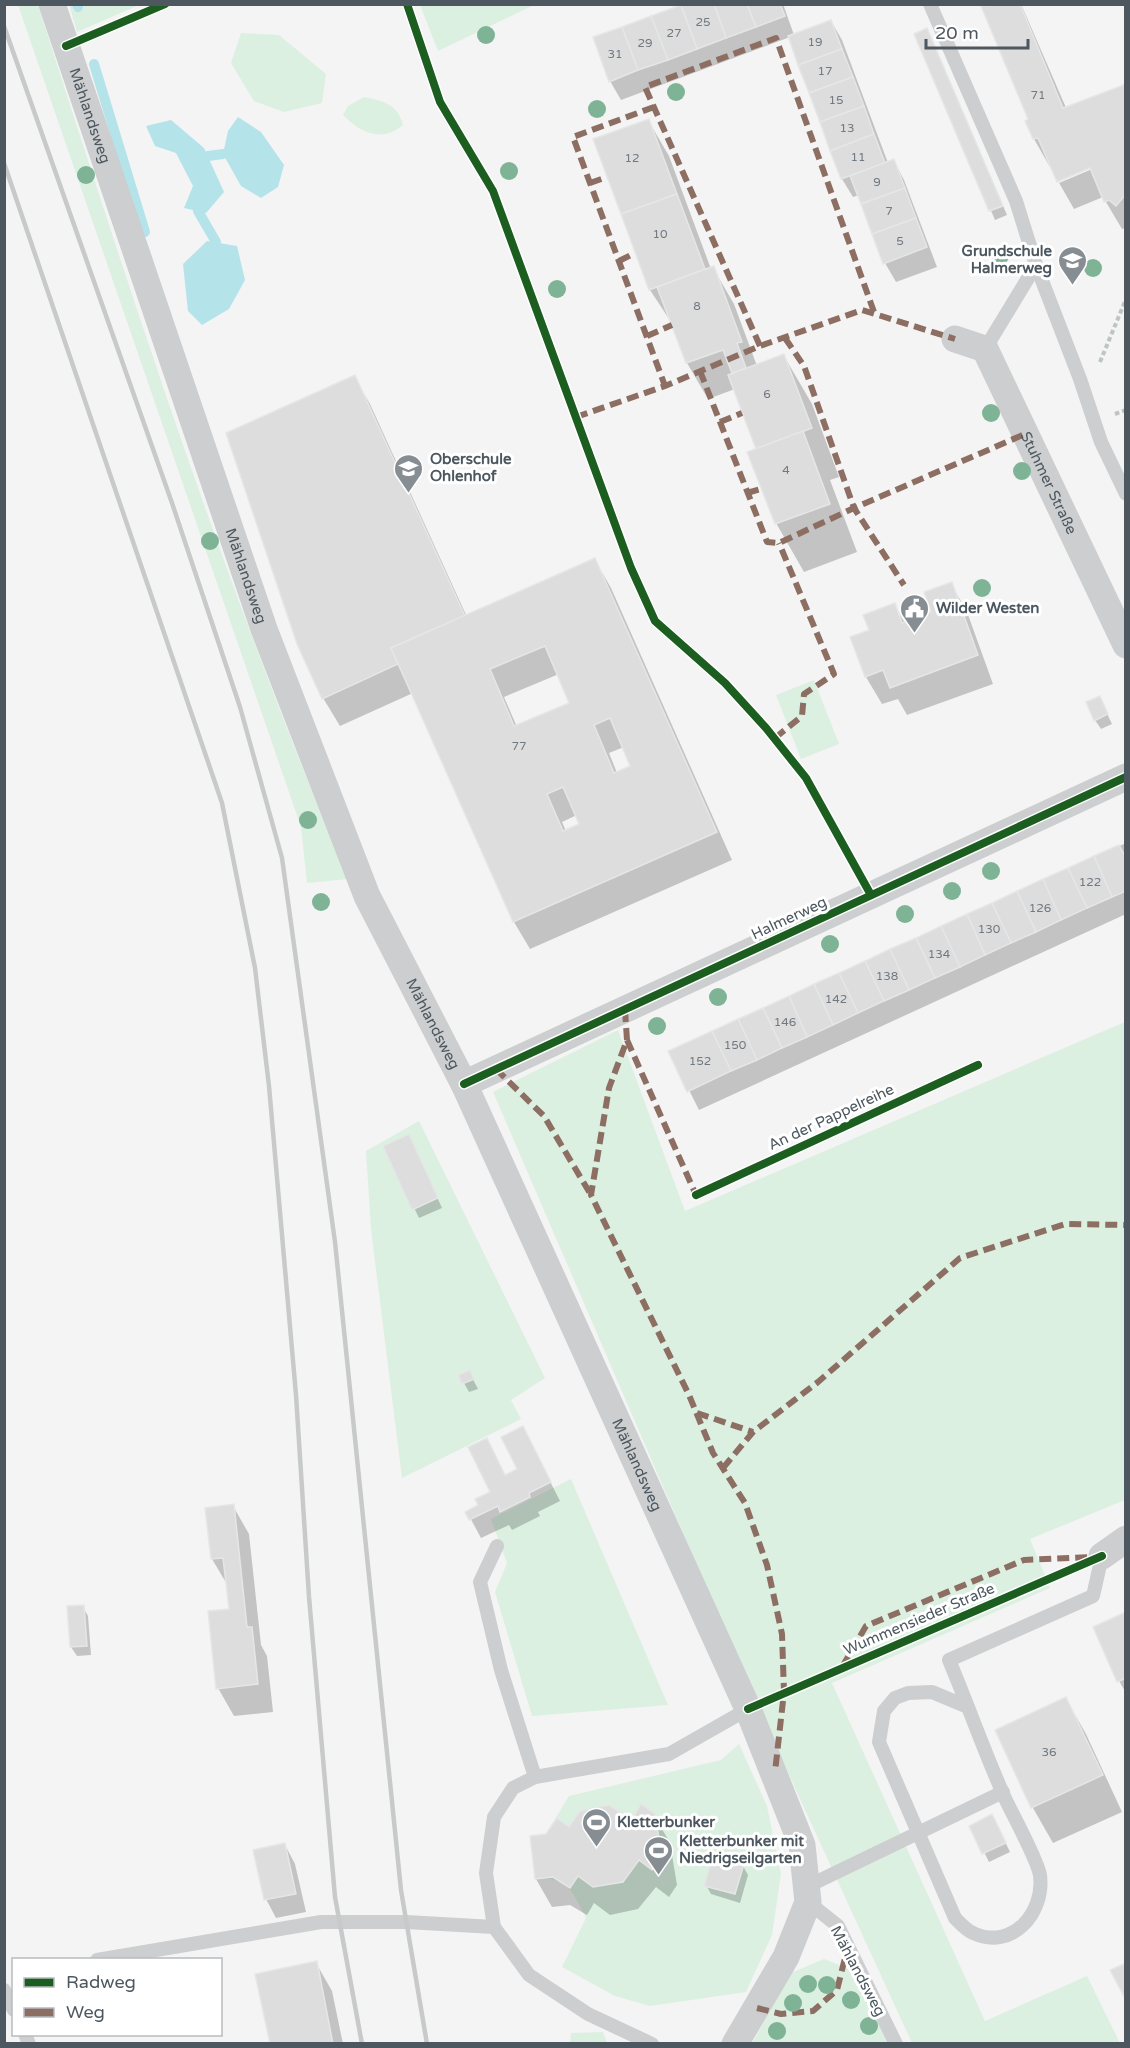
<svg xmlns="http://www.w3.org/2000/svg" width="1130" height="2048" viewBox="0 0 1130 2048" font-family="'Varela Round',sans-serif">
  <rect width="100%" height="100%" fill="#f4f4f4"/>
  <g fill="#dbf0e1">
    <path d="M69,4H139V5L77,32Z"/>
    <path d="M18,5H38C132,299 228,594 348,879L307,883L301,827Z"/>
    <path d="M420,5H534L438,51Z"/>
    <path d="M241,33L279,35L326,74L322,103L284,112L254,101L231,63Z"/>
    <path d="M364,97C384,101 398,105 403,125C381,143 361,133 343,115L348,106Z"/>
    <path d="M814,680L839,744L801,759L776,695Z"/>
    <path d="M1125,1022V1500L1030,1539L1050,1588L832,1683L985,2021L1087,1976L1120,2043H912L761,1714L493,1092L618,1030L685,1211Z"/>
    <path d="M419,1121L545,1378L511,1400L521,1419L402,1478L371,1229L366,1151Z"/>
    <path d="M571,1479L668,1705L532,1716L495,1592L507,1563L491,1519Z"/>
    <path d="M739,1744L767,1806L781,1874L772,1935L746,1992L650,2006L615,1996L562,1967L586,1918C572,1891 568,1876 535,1879L530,1836L546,1834L569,1796L721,1760Z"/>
    <path d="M824,1959L857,1972L894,2044H752L791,1973Z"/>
    <path d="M603,2032L607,2043H570L571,2033Z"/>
  </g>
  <g fill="#b4e3ea">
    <path d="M238,117L261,132L284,165L278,187L261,198L241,186L223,154L228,131Z"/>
    <path d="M171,120L204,148L224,192L206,213L184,208L193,186L176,153L155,146L146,126Z"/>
    <path d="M207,241L237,246L245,280L229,309L202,325L188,311L183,264Z"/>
  </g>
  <g fill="#0003" fill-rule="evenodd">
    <path d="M687,4H783L794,35L831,21L842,40L888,163L894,161L904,180L937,267L896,282L885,263L859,195L853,197L842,179L790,37L621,100L610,81L595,38Z"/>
    <path d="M987,4H1021L1067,110L1126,85V228L1122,229L1103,197L1074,209L1034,139L1030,120L983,6ZM1096,164L1097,167L1059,183V180Z"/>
    <path d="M927,30L1007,215L995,220L916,35Z"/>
    <path d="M648,120L669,156L711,269L713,268L734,304L757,366L784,356L812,404L839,477L830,480L857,552L804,572L776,523L757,450L735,389L708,399L687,363L673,325L650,290L595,140Z"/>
    <path d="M354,377L370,404L467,617L595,560L611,588L732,860L530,949L514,922L413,693L340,726L323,698ZM559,674L571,704L517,727L504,697ZM624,747L632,767L617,773L609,753ZM577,815L581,825L566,831L562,822Z"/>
    <path d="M951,584L967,612L993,684L907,715L898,699L882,704L866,677L852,638L871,631L894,605L905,623L933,613Z"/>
    <path d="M1104,707L1112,724L1101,729L1095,720Z"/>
    <path d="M1126,843V914L699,1110L670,1052Z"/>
    <path d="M413,1145L442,1208L419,1218L385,1147Z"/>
    <path d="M469,1372L478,1389L469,1392L460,1376Z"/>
    <path d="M523,1428L560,1501L538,1512L540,1516L512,1530L509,1525L481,1538L467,1512L480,1505L505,1476L519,1470Z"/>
    <path d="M233,1506L249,1534L261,1645L267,1656L273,1712L234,1716L218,1688L231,1610L228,1586L212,1559Z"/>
    <path d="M68,1607H83L88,1616L91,1655L77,1656L71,1647Z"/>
    <path d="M1126,1614V1693L1119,1681Z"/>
    <path d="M1066,1699L1086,1734L1122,1812L1053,1843L1033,1808L997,1730Z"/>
    <path d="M654,1815L670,1843L677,1885L669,1897L656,1887L638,1909L610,1915L594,1903L587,1915L570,1905L552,1907L536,1879L531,1838L570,1829L632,1822Z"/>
    <path d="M997,1825L1010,1852L989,1862L971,1826Z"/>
    <path d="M285,1845L295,1864L306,1912L276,1918L266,1899Z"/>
    <path d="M743,1866L748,1875L740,1903L711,1894L706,1885Z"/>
    <path d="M316,1963L332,1991L343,2044H272Z"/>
  </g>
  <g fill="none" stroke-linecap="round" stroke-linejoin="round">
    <g stroke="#b4e3ea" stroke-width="10">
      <path d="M77,4L78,7"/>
      <path d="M94,64L145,232"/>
      <path d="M208,156L223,154"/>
      <path d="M198,211L216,242"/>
    </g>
  </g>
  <g fill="#ddddde" stroke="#e5e6e6" stroke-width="1.5" fill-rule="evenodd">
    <path d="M714,4H747L756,27L726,38Z"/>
    <path d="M714,4L726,38L697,49L681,5Z"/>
    <path d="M747,4H780L785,16L756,27Z"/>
    <path d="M1020,4L1063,108L1126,84V194L1116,206L1109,200L1104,202L1090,168L1057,182L1038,138L1033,139L1025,121L1028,119L981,6Z"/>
    <path d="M681,5L697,49L668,60L651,16Z"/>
    <path d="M651,16L668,60L638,70L622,27Z"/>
    <path d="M831,20L842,49L798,65L788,36Z"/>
    <path d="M622,27L638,70L609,82L593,37Z"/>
    <path d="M927,28L1003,206L989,211L914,34Z"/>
    <path d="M842,49L853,77L809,93L798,65Z"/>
    <path d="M853,77L864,106L820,122L809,93Z"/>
    <path d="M864,106L874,134L830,151L820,122Z"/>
    <path d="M649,119L677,194L621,214L593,139Z"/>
    <path d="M874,134L885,163L841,179L830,151Z"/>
    <path d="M894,159L905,188L861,204L850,176Z"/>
    <path d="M905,188L916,218L872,234L861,204Z"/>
    <path d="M677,194L705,269L649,290L621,214Z"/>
    <path d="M916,218L927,247L883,264L872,234Z"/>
    <path d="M714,266L742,342L737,343L746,368L732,373L723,350L686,363L657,287Z"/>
    <path d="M784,354L812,428L756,449L728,375Z"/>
    <path d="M355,375L465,616L391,648L398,664L322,699L297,644L226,433Z"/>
    <path d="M803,431L830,504L775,524L747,452Z"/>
    <path d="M595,558L717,832L513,922L391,648ZM545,646L569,703L514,726L490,669ZM610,718L630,766L614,773L594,725ZM563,787L579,824L563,831L547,794Z"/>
    <path d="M952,582L978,655L890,688L883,670L865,677L850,637L869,630L863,615L895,603L902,623L931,612L924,592Z"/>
    <path d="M1100,696L1108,714L1094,721L1086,702Z"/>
    <path d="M1119,845L1126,858V891L1112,897L1094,856Z"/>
    <path d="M1094,856L1112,897L1087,908L1068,868Z"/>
    <path d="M1068,868L1087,908L1061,920L1043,879Z"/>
    <path d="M1043,879L1061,920L1036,932L1017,891Z"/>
    <path d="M1017,891L1036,932L1011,943L992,903Z"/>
    <path d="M992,903L1011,943L985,955L967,914Z"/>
    <path d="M967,914L985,955L960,967L941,926Z"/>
    <path d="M941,926L960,967L935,978L916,938Z"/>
    <path d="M916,938L935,978L909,990L890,949Z"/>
    <path d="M890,949L909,990L884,1001L865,961Z"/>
    <path d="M865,961L884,1001L858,1013L839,973Z"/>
    <path d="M839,973L858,1013L833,1025L814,984Z"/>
    <path d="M814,984L833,1025L807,1037L789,996Z"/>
    <path d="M789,996L807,1037L782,1048L763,1008Z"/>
    <path d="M763,1008L782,1048L757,1060L738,1019Z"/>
    <path d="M738,1019L757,1060L731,1071L712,1031Z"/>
    <path d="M712,1031L731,1071L687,1092L668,1051Z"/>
    <path d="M409,1134L438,1198L412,1210L383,1146Z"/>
    <path d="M470,1370L474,1379L462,1384L458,1375Z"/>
    <path d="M523,1426L551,1482L529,1493L530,1497L500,1512L498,1506L469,1520L465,1512L478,1505L475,1499L490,1492L468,1447L487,1438L505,1475L517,1469L501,1437Z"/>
    <path d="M234,1504L247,1627H252L258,1684L216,1689L208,1611L229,1609L223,1558L211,1559L205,1508Z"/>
    <path d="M84,1605L87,1646L70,1647L67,1606Z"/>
    <path d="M1126,1612V1678L1117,1682L1093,1627Z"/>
    <path d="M1066,1697L1103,1775L1031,1808L995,1730Z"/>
    <path d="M641,1804L655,1814L662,1857L652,1870L639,1860L623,1882L593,1887L578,1876L570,1888L553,1877L535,1879L530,1836L546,1834L557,1818L569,1827L580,1811L609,1805L632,1820Z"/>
    <path d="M992,1814L1006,1843L982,1854L969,1826Z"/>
    <path d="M285,1843L296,1894L264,1900L253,1850Z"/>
    <path d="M713,1856L744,1864L735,1894L704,1886Z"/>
    <path d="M317,1961L333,2044H270L255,1974Z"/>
    <path d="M1126,1963V2000L1110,1970Z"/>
  </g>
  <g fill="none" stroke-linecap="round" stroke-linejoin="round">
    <g stroke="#bcc5c2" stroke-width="4" stroke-dasharray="4.5 3" stroke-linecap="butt">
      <path d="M1100,362L1126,299"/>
      <path d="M1115,414L1126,410"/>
    </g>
    <g stroke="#cccecf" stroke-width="14">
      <path d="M930,4L1016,201L1036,265L1080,379L1101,442L1126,494"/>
      <path d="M985,349L1036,265"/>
      <path d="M497,1546L480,1582L501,1670L535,1777"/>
      <path d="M968,1707L932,1692L908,1693L895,1698L884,1711L879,1742L955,1918C960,1923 966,1930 973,1933C1012,1951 1045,1913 1040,1875C1037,1858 1012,1814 1004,1796C984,1751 968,1705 949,1660L1093,1596L1102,1556"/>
      <path d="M806,1887L1003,1792"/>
      <path d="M808,1902L838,1926L896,2044"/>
      <path d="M97,1960L321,1922H406L494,1927"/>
      <path d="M4,1990L14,2010"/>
      <path d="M25,2034L29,2044"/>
      <path d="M652,2044L588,2014L529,1975L494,1927L486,1873L494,1817L513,1788L535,1777L669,1754L748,1709"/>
    </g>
    <g stroke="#cccecf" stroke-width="27">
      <path id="s1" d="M52,4L264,629L367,896L464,1084L748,1709L802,1845L808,1902L786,1957L735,2044"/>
      <path id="s2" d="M955,339L985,349L1126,645"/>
      <path d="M464,1084L1126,777"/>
      <path d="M1102,1556L1126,1539"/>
    </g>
    <g stroke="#c8caca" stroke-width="4.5">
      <path d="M4,26L172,503L240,707L282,858L335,1242L401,1890L427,2044"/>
      <path d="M4,163L222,803L255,968L269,1086L296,1395L309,1597L335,1897L362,2044"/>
    </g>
    <g stroke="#8d6e63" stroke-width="6" stroke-dasharray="12 6" stroke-linecap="butt">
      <path d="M654,107L573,137L665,386"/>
      <path d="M590,183L607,177"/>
      <path d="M619,261L635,253"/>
      <path d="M647,336L672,325"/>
      <path d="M785,338L804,366L854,508L904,585"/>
      <path d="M760,346L645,87L776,38L874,312"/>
      <path d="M700,371L767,542L779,543L854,508L1025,434"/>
      <path d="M576,417L665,386L760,346L862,310L955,339"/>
      <path d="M720,422L742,413"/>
      <path d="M747,493L761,489"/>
      <path d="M775,738L802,716L804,694L834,674L779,543"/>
      <path d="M625,1010L627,1040L609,1088L591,1195L689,1395L713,1453L745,1503L767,1565L782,1634L784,1692L775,1772"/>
      <path d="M627,1040L696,1195"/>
      <path d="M496,1069L544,1116L591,1195"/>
      <path d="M697,1413L753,1432"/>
      <path d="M723,1468L753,1432L818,1382L960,1258L1065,1224L1126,1225"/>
      <path d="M842,1667L866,1626L1024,1560L1090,1557"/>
      <path d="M757,2008L781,2014L813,2011L837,1990L848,1946"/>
    </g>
    <defs>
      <g id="cycleway">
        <path d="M407,4L440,102L493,191L631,568L655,621L725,683L766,728L806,778L871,895"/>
        <path d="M66,46L165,4"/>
        <path d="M464,1084L1126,777"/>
        <path d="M696,1195L978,1065"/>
        <path d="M748,1709L1102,1556"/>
      </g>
    </defs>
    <use href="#cycleway" stroke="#fff" stroke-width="11"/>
    <use href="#cycleway" stroke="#1b5e20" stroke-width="8"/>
  </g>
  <g fill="#7fb395">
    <circle cx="486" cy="35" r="9"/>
    <circle cx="676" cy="92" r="9"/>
    <circle cx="597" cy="109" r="9"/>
    <circle cx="509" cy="171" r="9"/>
    <circle cx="86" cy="175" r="9"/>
    <circle cx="1000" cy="256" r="9"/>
    <circle cx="1093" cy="268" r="9"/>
    <circle cx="557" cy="289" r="9"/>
    <circle cx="991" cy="413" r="9"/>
    <circle cx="1022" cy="471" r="9"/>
    <circle cx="210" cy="541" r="9"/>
    <circle cx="982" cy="588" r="9"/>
    <circle cx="308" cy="820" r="9"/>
    <circle cx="991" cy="871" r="9"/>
    <circle cx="952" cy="891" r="9"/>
    <circle cx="321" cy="902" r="9"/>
    <circle cx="905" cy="914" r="9"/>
    <circle cx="830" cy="944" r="9"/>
    <circle cx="718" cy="997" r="9"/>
    <circle cx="657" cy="1026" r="9"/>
    <circle cx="808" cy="1984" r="9"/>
    <circle cx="827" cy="1985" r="9"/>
    <circle cx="851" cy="2000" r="9"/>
    <circle cx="793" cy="2003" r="9"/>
    <circle cx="869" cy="2026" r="9"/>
    <circle cx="777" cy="2031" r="9"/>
  </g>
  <defs>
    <symbol id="school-pin" viewBox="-11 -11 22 30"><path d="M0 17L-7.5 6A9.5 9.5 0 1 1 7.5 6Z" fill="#878e93" stroke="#fff"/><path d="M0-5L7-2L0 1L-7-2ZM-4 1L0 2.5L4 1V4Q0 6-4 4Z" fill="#fff"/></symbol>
    <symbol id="civic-pin" viewBox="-11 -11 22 30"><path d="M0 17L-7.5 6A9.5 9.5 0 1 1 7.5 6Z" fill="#878e93" stroke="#fff"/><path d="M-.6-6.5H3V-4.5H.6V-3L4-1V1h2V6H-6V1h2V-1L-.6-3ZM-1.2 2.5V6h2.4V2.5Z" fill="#fff"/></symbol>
    <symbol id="stadium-pin" viewBox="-11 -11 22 30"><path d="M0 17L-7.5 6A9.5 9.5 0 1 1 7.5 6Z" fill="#878e93" stroke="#fff"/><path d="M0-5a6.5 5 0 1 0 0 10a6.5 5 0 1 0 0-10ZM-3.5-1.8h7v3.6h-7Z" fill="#fff"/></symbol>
  </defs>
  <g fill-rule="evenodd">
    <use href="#school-pin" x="1056" y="244" width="33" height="45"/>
    <use href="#school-pin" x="392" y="452" width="33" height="45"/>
    <use href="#civic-pin" x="898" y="592" width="33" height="45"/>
    <use href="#stadium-pin" x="580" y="1806" width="33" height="45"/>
    <use href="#stadium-pin" x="642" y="1834" width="33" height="45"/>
  </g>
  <g text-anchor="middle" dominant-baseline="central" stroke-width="6" stroke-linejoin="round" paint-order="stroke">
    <g font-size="12" fill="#717980">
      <text x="703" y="22">25</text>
      <text x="674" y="33">27</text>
      <text x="815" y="42">19</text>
      <text x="645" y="43">29</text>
      <text x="615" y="54">31</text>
      <text x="825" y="71">17</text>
      <text x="1038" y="95">71</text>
      <text x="836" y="100">15</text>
      <text x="847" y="128">13</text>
      <text x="858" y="157">11</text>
      <text x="632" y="158">12</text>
      <text x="877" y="182">9</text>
      <text x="889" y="211">7</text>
      <text x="660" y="234">10</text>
      <text x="900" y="241">5</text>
      <text x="697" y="306">8</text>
      <text x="767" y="394">6</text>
      <text x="786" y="470">4</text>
      <text x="519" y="746">77</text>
      <text x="1090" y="882">122</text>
      <text x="1040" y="908">126</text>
      <text x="989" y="929">130</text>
      <text x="939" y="954">134</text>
      <text x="887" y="976">138</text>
      <text x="836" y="999">142</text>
      <text x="785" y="1022">146</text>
      <text x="735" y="1045">150</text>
      <text x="700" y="1061">152</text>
      <text x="1049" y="1752">36</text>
    </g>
    <g font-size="15" fill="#4c575f" stroke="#fff">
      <text stroke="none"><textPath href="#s1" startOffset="118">Mählandsweg</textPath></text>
      <text stroke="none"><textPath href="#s2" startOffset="180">Stuhmer Straße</textPath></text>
      <text stroke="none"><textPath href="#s1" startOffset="604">Mählandsweg</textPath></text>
      <text transform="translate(789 918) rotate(-25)">Halmerweg</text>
      <text stroke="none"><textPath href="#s1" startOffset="1090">Mählandsweg</textPath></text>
      <text transform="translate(831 1117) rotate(-25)">An der Pappelreihe</text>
      <text stroke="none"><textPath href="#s1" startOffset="1576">Mählandsweg</textPath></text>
      <text transform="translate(919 1619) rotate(-23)">Wummensieder Straße</text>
      <text transform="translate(858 1971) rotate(62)">Mählandsweg</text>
    </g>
    <g font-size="15" font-weight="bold" fill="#4c575f" stroke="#fff" text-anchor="start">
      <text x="1052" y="251" text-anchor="end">Grundschule<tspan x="1052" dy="17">Halmerweg</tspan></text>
      <text x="430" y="459">Oberschule<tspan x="430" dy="17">Ohlenhof</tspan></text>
      <text x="936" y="608">Wilder Westen</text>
      <text x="617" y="1822">Kletterbunker</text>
      <text x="679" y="1841">Kletterbunker mit<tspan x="679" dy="17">Niedrigseilgarten</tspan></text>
    </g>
  </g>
  <rect width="1130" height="2048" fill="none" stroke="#4c575f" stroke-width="12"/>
  <rect x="12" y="1958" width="210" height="78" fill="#ffffff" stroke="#b7bcbf" stroke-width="1.5"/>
  <rect x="24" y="1978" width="30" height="9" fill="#1b5e20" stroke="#b7bcbf" stroke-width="1.5"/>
  <text x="66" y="1988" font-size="18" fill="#4c575f">Radweg</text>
  <rect x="24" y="2008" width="30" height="9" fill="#8d6e63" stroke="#b7bcbf" stroke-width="1.5"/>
  <text x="66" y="2018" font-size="18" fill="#4c575f">Weg</text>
  <path d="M926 39v9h102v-9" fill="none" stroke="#4c575f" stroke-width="3"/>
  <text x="935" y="39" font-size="18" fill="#4c575f" stroke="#ffffff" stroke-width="4.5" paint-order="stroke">20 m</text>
</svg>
